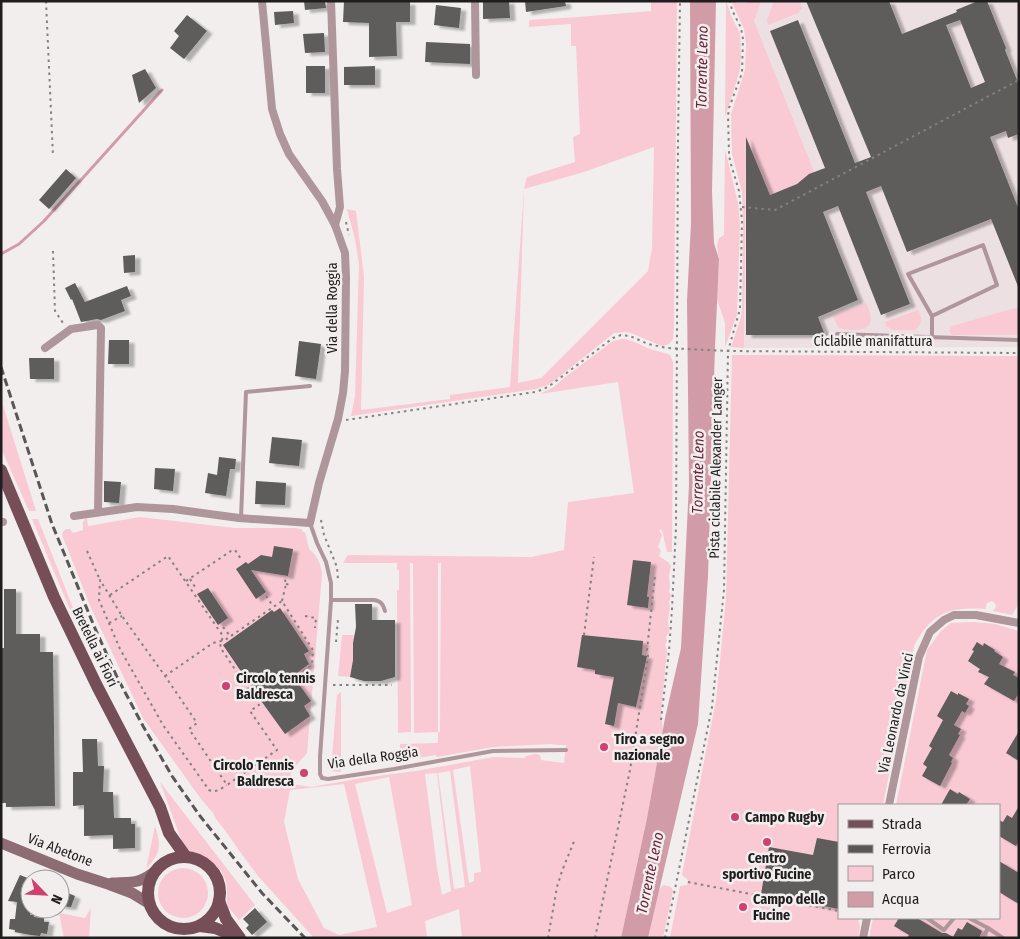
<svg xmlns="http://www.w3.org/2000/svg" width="1020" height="939" viewBox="0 0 1020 939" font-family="'Fira Sans Condensed',sans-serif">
  <defs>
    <filter id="shadow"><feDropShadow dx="5.5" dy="3" stdDeviation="1" flood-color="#0004"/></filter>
  </defs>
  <rect width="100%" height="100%" fill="#f2eeee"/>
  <g fill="#ede0e2">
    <path d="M748,1H806L871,157L855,163L799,20L770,31L825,168L809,174L746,138V335H825L779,220L787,217L825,314L858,300L823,212L838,206L881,315L910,304L866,192L881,186L907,252L978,224L967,160L1019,290V347L744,348L746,93Z"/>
    <path d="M889,1H978L985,82L971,88L943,18L930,103Z"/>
    <path d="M987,1H1019V24L1017,25L1019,29V85L1005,50L1006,48Z"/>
    <path d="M1006,131L1009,138L1019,134V210L990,137Z"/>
  </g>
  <g fill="#f9c9d4" fill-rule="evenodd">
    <path d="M651,1H677L674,326L673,339L669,344L662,346L659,345L631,333L625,332L614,333L554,381L548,385L536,389L351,416L355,396L359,264L355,239L347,209L356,211L364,277L361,410L450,399V395L510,387L524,189L527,177L575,162L573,137L580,134L576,46H571V24L529,27V20L578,17L651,11ZM654,147L652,248L648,271L541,378L518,383L524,189L584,172Z"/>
    <path d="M726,1L732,18L740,33L741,57L740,69L737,80L725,117Z"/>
    <path d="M732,1H735L736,3H747L748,1H761L754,21L814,172L797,184L770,195L746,138L744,348L731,347L741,317L742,308L743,219L742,192L732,154L731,114L745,70L746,44L744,29L733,5Z"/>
    <path d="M774,1H800L802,8L798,13L768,25L767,20Z"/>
    <path d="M725,149L738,203L740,224L737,315L725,347V323L717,299L719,259L717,245L719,238L724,235Z"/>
    <path d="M866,303C873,318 875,330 853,330C847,330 843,330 838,327L833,316Z"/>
    <path d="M1019,307V335H953L951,334L949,330L952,326Z"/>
    <path d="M918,310C922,318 923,323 915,330H893L886,326L885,322Z"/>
    <path d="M623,339C633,340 640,345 650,349C656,351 663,352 670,355L673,362V373L672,552H667L662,530H659L662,535L658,547L661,551L659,556L668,562L671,566L669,576L670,587L669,591L671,596L669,602L670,607L668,620L669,632L666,637L667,641L665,645L667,651L661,713L663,730L647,818L621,938H462L459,909L425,921L427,938H314L258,876L238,849L227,833L216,819L213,813L201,799L143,718L91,608L62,535C63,530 65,529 70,529L73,533L83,530V522L85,519H87L88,526L140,517L235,528H296L303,530L302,532H305L309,549C317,555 321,564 322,574L307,753L291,771V784L311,787L362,778L416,771L494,757L525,758L526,756L536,754L540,755L541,760L564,763L566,745H559L551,744L493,747L437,757L436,755L400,761V744L438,743V732L414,733L413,563H410L411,732L398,733L397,590H399V570H397V563H343L348,555L531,557L564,550L568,502L634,493L618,382L540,394L554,387L564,378L613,341ZM438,563H441L440,732H438ZM470,766L481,872L474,873V881L469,883L453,770ZM450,771L465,887L454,889L438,773ZM437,773L451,891L442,895L437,868L425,774ZM389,777L412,905L387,913L355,784ZM344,784L377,927L339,935L324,928L298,879L284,822L290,790Z"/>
    <path d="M732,355L1019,356V603L1012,615L993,611C997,607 997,604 992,601L987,603L986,606V609C949,607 932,612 914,646L883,805H839V918H858L860,927L858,938H670L680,886L687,885L688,880L682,875L716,700L721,651L726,598Z"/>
    <path d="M1,399L36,511H29L1,448Z"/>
    <path d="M32,519H38L86,641L68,605Z"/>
    <path d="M974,622L995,624L1019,631V938H869L873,918H999V805H896L927,650L941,631L951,623Z"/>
    <path d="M342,635H354L353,643V660L350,677L338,676Z"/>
    <path d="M341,692V772L331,771L337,695Z"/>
    <path d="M160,782L255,905L239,920L228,907L227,902V886L225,879L221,871L214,864L207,860L194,856L189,852L182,842Z"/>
    <path d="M155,826C162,847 160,853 146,869Z"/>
    <circle cx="183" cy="893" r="25"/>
    <path d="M663,885C669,886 671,886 673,891L663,938H648L659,890Z"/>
    <path d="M91,908L89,938H64L59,913L85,918Z"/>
  </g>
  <path fill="#d19ca8" d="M690,1H716L712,191L714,243L719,259L715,347L708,576L698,724L648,938H621L647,818L665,718L681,648L689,484L687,301L691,223Z"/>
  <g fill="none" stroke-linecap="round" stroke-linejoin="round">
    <path stroke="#d19ca8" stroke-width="3" d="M1,254L19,244L44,221L162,90"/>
  </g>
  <g fill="#5f5b5c" fill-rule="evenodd" filter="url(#shadow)">
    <path d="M304,1H325L326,8L305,10Z"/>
    <path d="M344,1L410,2V22H396L397,56L369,57V23L343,22Z"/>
    <path d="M483,1H509L510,18L483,19Z"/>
    <path d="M525,1H565L566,6L526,12Z"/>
    <path d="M806,1H889L902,34L957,12L956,10L978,1H987L1006,48L1005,50L1019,85V134L1008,138L1006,131L990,137L1019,210V289L991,219L907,252L881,186L866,192L910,304L881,315L838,206L823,212L858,300L818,317L825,335H746V137L770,195L797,184L809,174L825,168L770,31L798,20L855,163L871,157ZM960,20L985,82L971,88L946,25Z"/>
    <path d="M436,5L461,8L459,28L434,25Z"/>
    <path d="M293,11L294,23L275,25L274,12Z"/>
    <path d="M187,15L207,31L184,59L170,48L179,36L174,31Z"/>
    <path d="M324,33L325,52L305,53L303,34Z"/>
    <path d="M426,42L470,44V64L425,62Z"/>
    <rect x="306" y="66" width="19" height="27"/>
    <path d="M375,66V85H344V67Z"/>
    <path d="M145,69L156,88L139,103L132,75Z"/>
    <path d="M66,169L76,178L49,209L39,200Z"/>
    <path d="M135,255V272L124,273L123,256Z"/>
    <path d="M75,283L85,302L127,286L131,296L121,300L125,311L101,320L97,319L81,322L72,299L71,300L65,288Z"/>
    <path d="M109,340H129V364H108Z"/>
    <path d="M299,341L321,344L316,379L295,376Z"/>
    <path d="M29,358H54V379H30Z"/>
    <path d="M272,437L302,440L299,466L269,463Z"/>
    <path d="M219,457L236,459L235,469H230L226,496L205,493L208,473L217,475Z"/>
    <path d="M155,468L175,469L173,491L154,489Z"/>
    <path d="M104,481L121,482L119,503L104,502Z"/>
    <path d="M256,481L286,483L285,505L255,504Z"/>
    <path d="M274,546L293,549L288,576L251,570L266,592L256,599L236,569L246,562L248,564L261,555L272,557Z"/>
    <path d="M633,560L651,562L647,597H649L648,608L627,605Z"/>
    <path d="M208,588L228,618L218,625L197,594Z"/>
    <path d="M4,589H16V634H40V652H53L55,806L6,807V803H1V648H4Z"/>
    <path d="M355,604H372V620H395V677L381,681H364L350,677L353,660V643L356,627Z"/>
    <path d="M280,608L309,651L304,654L309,664L293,676L311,701L304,706L310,716L285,734L259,698L223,645L272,610L274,612Z"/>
    <path d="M582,635L643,641L642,655L647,656L636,707L618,703L614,726L605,724L614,677L595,674V670L577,667Z"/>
    <path d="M977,642L983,646L984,643L995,650L994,651L1003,657L999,664L1015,672L1013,675L1019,678V693L1014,701L984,684L989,677L978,672L980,669L968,661L974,651L972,650Z"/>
    <path d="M951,691L958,695V693L969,699L966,704L969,706L965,713L962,711L954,725L961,729L958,734L960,735L949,755L953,758L951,762L952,763L940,786L922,776L927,767L923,764L932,748L929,746L943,720L937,716Z"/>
    <path d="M1019,731V761L1006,753Z"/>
    <path d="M82,739H97L98,766H104L103,792H113L114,818H131V824H135V848L113,849V835L84,836V805L73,806V772H83Z"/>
    <path d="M950,789L958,794L959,792L970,799L966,805H941Z"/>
    <path d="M1019,806V841L1016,846L999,836V820L1003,822L1007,815L1012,818Z"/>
    <path d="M817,838L839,842V909L761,894L769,847L813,855Z"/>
    <path d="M999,861L1019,873V904L999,892Z"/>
    <path d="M20,875L30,879V915H34V917L44,918V922H49L47,934L41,933L40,936L31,935L15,932V930L9,929L10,919H15L17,902L8,901Z"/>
    <path d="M60,890L75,896L71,907L60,906Z"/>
    <path d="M255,908L267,922L252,935L246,928L249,925L243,919Z"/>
    <path d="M899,918H917L942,933H946L953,937L958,928L962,930L967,922L982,931L979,938H907L909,935L894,926Z"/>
  </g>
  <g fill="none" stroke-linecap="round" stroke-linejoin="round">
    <g stroke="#848181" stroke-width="2" stroke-dasharray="2.5 4" stroke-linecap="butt">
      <path d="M46,1L53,156"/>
      <path d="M742,207L775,210L1019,80"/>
      <path d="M346,222L349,235"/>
      <path d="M53,251L55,311L63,323"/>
      <path d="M346,420L535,392L544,389L552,384L613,338L621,335L630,336L648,344L667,348L728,351L1019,353"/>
      <path d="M321,520L324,535L337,567L338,580"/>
      <path d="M87,551L100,580"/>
      <path d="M190,579L197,590"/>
      <path d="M186,581L231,551L235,550L241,559"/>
      <path d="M286,584L292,585"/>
      <path d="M110,595L168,556L223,636L220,647L259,705L250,711L277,750L227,785L189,729L197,723L165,676L122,616L100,580L99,600L120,649L163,725L209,790C215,793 221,789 227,785"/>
      <path d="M266,596L273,606"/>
      <path d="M282,601L286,584L284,576"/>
      <path d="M305,616L316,618L315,628"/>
      <path d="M109,623L122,616"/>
      <path d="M223,627L230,636"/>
      <path d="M584,635L594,557"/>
      <path d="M336,642L338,619"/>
      <path d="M165,676L213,643L225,640L282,601L313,650L312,665L293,678"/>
      <path d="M333,685H392"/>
      <path d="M661,720L669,651L672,609L676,527L678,138L680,1"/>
      <path d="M688,882L839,911"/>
      <path d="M548,938L557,887L562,871L575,839"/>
      <path d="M595,938L630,770L648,656L647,650L655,575"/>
      <path d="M665,938L712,707L724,590L728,351L740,309L742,221L739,191L730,161L729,153L728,116L729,108L742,73L743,39L741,28L732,10L730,1"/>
    </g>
    <g stroke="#ae969b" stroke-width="4">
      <path d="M837,334L1019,340"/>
      <path d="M932,337V316L908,274L983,245L997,285L932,316"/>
      <path d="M241,518L246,392L310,386"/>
      <path d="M310,523L317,543L326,562L331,583V600L320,757V774L322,778L328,779L394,769L493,751L566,750"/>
      <path d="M331,600H374C381,601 383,604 385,611"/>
      <path d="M927,918L944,930L954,918"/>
      <path d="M969,918L988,928"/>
      <path d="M983,938L988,928L1003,938"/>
    </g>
    <g stroke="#ae969b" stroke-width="8">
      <path d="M331,1L337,169L340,207L335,225"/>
      <path d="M475,1L476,75"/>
      <path d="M45,348L71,329L98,325L101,328L98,512"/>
      <path d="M74,516L137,507L173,509L239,518L310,523L319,483L338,419L343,393L345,371L346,278L345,253L335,225L322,201L289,154L280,134L272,109L262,1"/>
      <path d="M1,522H3"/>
      <path d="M889,805L919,657L930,632L944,620L954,615H976L1019,623"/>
      <path d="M863,938L867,918"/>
    </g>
    <g stroke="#8d6c73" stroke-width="11">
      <path d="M1,843L77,874L108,884L132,893L150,904"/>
      <path d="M112,883C134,882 139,884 157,870"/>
    </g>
    <g stroke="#754e57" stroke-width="12">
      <path d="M1,470L54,597L97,686L160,807L169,833L186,857"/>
      <circle cx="184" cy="893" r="36"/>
      <path d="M219,901L226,919L240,938"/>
      <path d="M200,926L215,928L238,937"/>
    </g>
    <path stroke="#595656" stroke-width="3" stroke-dasharray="8 4" stroke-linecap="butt" d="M1,367L52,524L94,626L117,677L143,726L172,776L200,816L262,893L305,938"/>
  </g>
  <g fill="#ce4171" stroke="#f2eeee" stroke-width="2">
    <circle cx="226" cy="686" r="5"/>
    <circle cx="604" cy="747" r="5"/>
    <circle cx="304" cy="773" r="5"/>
    <circle cx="735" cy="817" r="5"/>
    <circle cx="767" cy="842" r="5"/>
    <circle cx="743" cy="907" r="5"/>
  </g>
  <g text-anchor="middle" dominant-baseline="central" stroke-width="5" stroke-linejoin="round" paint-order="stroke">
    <g font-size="14" fill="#1f1d1d" stroke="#f2eeee">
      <text transform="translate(332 308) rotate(-90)">Via della Roggia</text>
      <text x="873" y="341">Ciclabile manifattura</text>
      <text transform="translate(716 468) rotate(-89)">Pista ciclabile Alexander Langer</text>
      <text transform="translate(95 647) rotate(64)">Bretella ai Fiori</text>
      <text transform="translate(896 713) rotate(-78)">Via Leonardo da Vinci</text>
      <text transform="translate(373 758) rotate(-8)">Via della Roggia</text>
      <text transform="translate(60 850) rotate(21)">Via Abetone</text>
    </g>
    <g font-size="14" font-weight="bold" fill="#1f1d1d" stroke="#f2eeee" text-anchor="start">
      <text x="236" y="678">Circolo tennis<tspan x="236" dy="16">Baldresca</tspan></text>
      <text x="614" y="739">Tiro a segno<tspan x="614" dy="16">nazionale</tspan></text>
      <text x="294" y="765" text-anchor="end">Circolo Tennis<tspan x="294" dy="16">Baldresca</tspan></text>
      <text x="745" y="817">Campo Rugby</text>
      <text x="767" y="858" text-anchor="middle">Centro<tspan x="767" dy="16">sportivo Fucine</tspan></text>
      <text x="753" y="899">Campo delle<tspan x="753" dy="16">Fucine</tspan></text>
    </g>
    <g font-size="15" font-style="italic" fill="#662539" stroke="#f2eeee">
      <text transform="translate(702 67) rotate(-89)">Torrente Leno</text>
      <text transform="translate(698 472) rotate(-89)">Torrente Leno</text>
      <text transform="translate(650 873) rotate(-78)">Torrente Leno</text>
    </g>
  </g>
  <rect width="1020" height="939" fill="none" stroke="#1f1d1d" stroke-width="5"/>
  <rect x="838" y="804" width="162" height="115" fill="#f2eeee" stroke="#9e9a9a"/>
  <rect x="848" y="820" width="25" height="8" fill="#754e57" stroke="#9e9a9a"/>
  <text x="882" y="829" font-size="15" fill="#1f1d1d">Strada</text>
  <rect x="848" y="845" width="25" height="8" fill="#595656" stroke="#9e9a9a"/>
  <text x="882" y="854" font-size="15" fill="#1f1d1d">Ferrovia</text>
  <rect x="848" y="866" width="25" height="15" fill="#f9c9d4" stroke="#9e9a9a"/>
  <text x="882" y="879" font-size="15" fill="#1f1d1d">Parco</text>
  <rect x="848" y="892" width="25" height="15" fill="#d19ca8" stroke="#9e9a9a"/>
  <text x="882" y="904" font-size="15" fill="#1f1d1d">Acqua</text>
  <g transform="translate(45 894) rotate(114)"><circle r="24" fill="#f2eeee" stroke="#9e9a9a"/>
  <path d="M0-4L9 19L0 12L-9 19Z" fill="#ce4171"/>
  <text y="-8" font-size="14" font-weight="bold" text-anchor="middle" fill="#1f1d1d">N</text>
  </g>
</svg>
